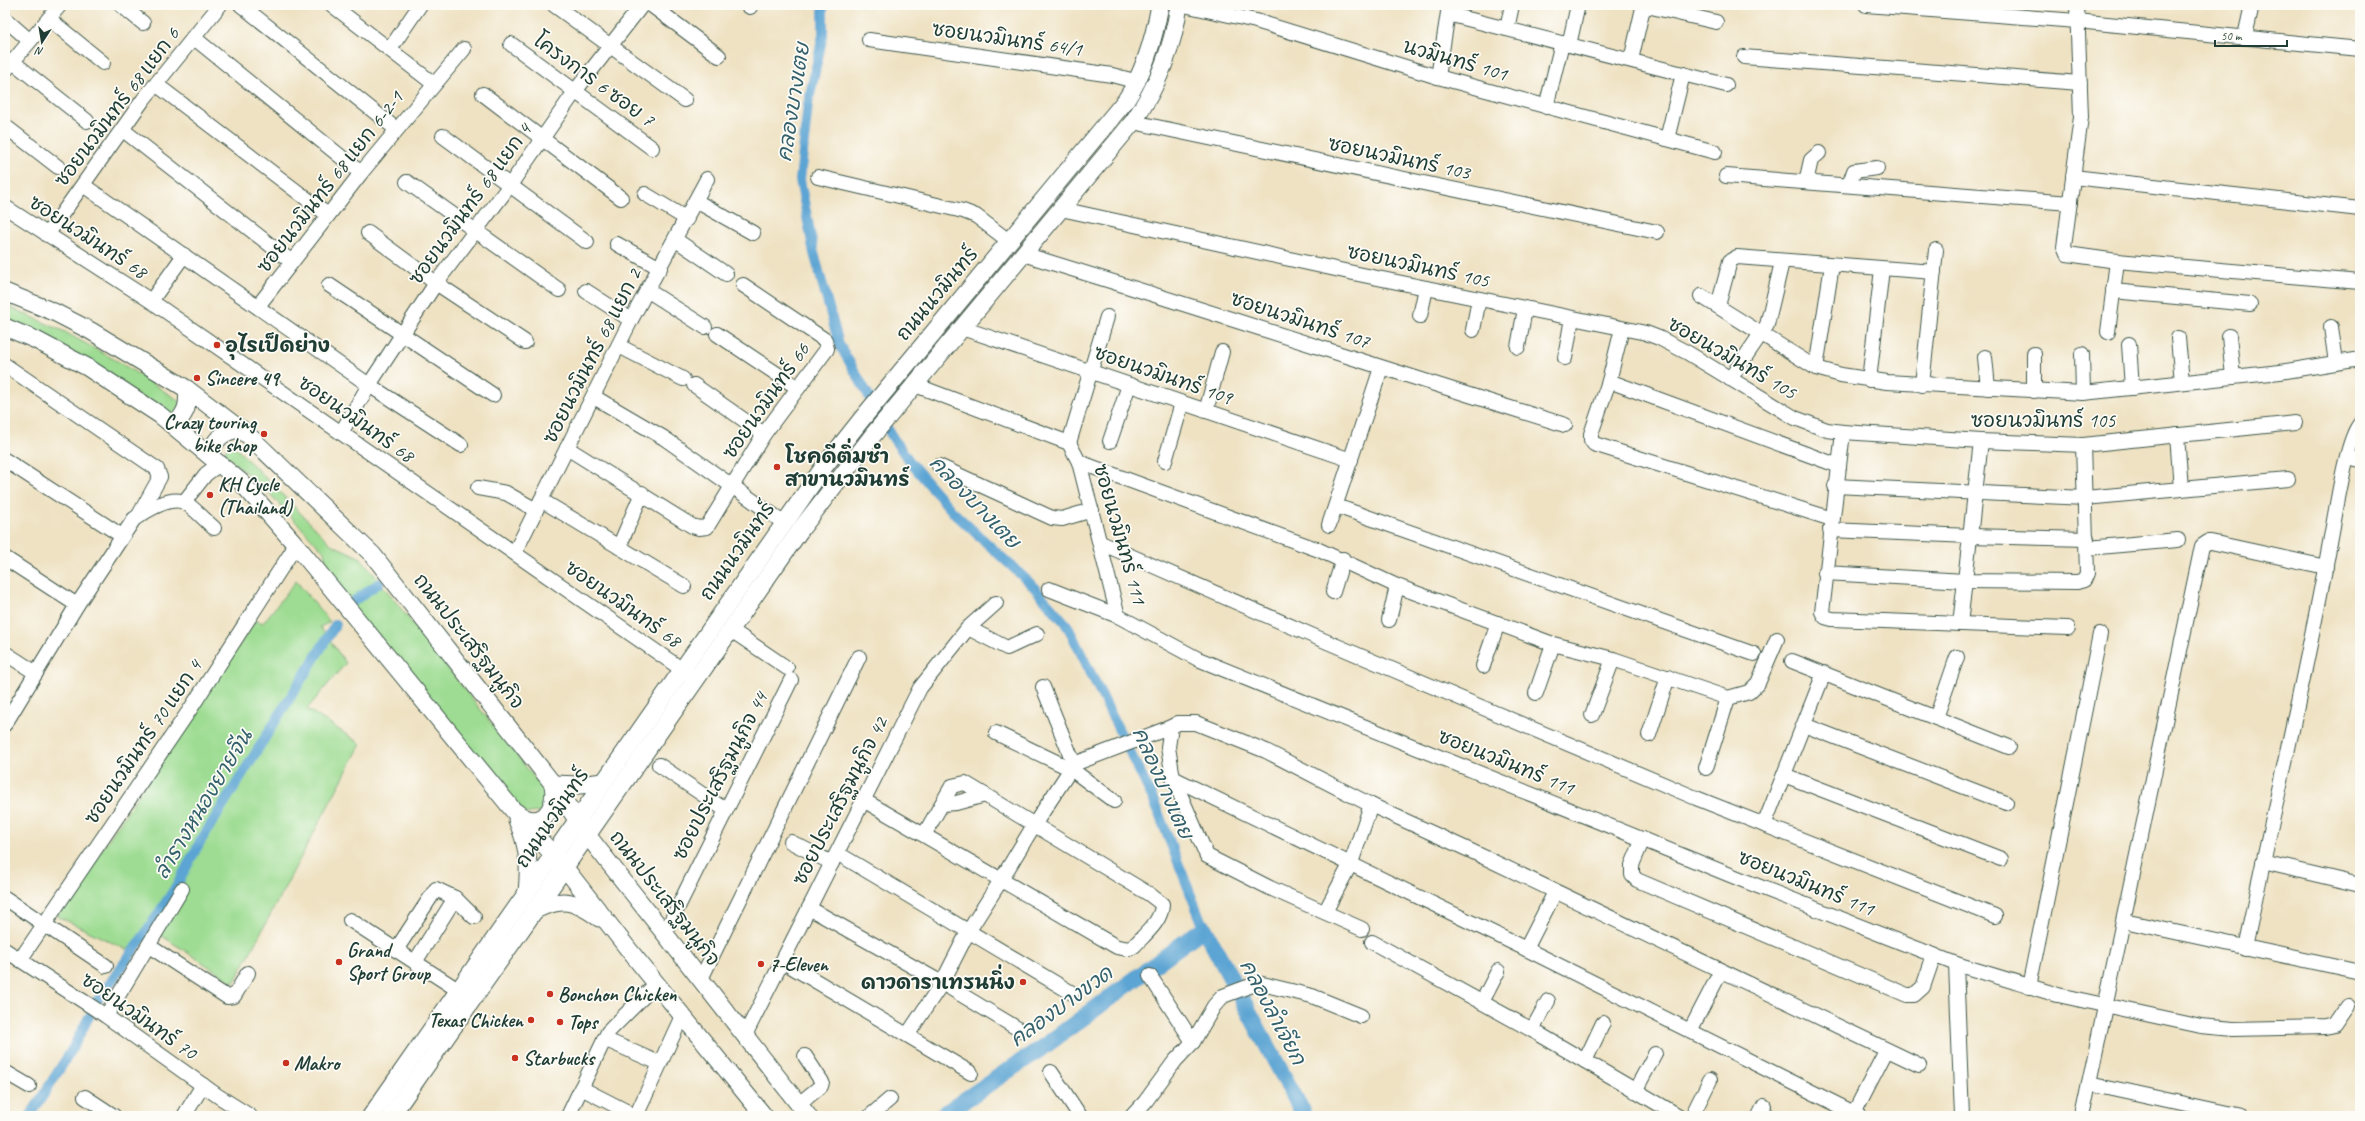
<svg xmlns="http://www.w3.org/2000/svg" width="2365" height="1121" viewBox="0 0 2365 1121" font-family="Caveat,'Playpen Sans Thai',sans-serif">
  <rect width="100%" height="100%" fill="#fdfcf7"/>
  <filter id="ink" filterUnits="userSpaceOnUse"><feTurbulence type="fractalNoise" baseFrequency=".025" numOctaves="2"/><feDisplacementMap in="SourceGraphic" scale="8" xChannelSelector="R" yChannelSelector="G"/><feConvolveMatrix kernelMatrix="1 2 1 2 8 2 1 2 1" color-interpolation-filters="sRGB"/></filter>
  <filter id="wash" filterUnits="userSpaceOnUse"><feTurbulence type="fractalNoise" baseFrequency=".012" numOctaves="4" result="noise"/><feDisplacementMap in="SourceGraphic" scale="16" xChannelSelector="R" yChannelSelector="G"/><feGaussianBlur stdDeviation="0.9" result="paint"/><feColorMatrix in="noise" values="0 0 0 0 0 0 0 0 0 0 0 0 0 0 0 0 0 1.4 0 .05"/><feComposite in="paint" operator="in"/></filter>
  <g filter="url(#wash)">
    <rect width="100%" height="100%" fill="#efe2c3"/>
    <g fill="#9ddc92" stroke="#5e8c63">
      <path d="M5,305L63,331L119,362L178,400L181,404L174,414H171L5,322Z"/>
      <path d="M228,444H232L331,544L361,558L548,795L543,811L524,814L330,583L324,552L269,493L224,454Z"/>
      <path d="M296,581L330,622L320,627L346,663L307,709L361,744L234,983L162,936L125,949L57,916L256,620L263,623Z"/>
    </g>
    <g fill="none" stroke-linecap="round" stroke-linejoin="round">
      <g stroke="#5ca4d3" stroke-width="10">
        <path d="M823,5V35L808,104L800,180L814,253L839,344L893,438L910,462L952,511L1032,585L1067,625L1153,799L1204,928"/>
        <path d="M351,603L379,583"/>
        <path d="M97,1001L145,934L177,885L200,842L336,624"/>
        <path d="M30,1116L71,1051L89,1017"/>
      </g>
      <path stroke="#5ca4d3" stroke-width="17" d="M941,1116L1046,1045L1204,928L1301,1109L1303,1116"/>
    </g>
  </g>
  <g filter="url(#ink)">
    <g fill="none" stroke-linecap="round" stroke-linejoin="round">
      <defs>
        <g id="minor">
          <path d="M121,5L143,23"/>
          <path d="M241,5L396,129"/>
          <path d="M332,5L434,84"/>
          <path d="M554,5L685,100"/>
          <path d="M651,5L719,56"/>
          <path d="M747,5L750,7"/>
          <path d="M1184,5L1256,21L1438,77L1715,152"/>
          <path d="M1866,5L2077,21L2360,49"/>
          <path d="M2077,5L2081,117L2064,247L2067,254L2117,261L2360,282"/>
          <path d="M1448,14L1726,85"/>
          <path d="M5,19L30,41"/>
          <path d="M49,19L103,63"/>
          <path d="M1507,29L1512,5"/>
          <path d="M2245,36L2252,5"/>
          <path d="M193,37L361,173"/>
          <path d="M869,40L1112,75L1138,82"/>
          <path d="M511,44L652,148"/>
          <path d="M1569,45L1578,5"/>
          <path d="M390,49L420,5"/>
          <path d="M1744,57L2080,83"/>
          <path d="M1631,60L1642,12L1647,6L1716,22"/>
          <path d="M13,62L87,121"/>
          <path d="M5,71L60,5"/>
          <path d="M1438,77L1449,6"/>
          <path d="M157,85L328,215"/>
          <path d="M483,94L621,198"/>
          <path d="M1546,107L1562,43"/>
          <path d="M1133,122L1657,232"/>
          <path d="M5,126L58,167"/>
          <path d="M123,130L292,262"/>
          <path d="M443,136L587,242"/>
          <path d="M1667,139L1683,74"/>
          <path d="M1726,176L2070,203"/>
          <path d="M818,177L963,211L976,216L1010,242"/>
          <path d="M2073,177L2360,209"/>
          <path d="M407,182L559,290"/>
          <path d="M1806,182L1811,160L1819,153"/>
          <path d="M83,185L369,385L461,445"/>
          <path d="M1849,185L1854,171L1877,168"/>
          <path d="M645,194L687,219"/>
          <path d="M696,201L753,233"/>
          <path d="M5,207L151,301L690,675"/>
          <path d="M1061,209L1358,274L1646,333L1659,338L1688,353L1795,418L1827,430L1843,432L1981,441L2083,445L2295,423"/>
          <path d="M368,233L436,283L525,342"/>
          <path d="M47,235L143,100L220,5"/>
          <path d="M676,240L726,274"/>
          <path d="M617,244L660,268"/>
          <path d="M1023,254C1204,309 1384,369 1565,425"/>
          <path d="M329,285L493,395"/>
          <path d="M647,290L705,327"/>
          <path d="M586,291L631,320"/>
          <path d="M2113,291L2250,304"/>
          <path d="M1701,296L1816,368L1841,375L1887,382L2083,393L2280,372L2360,359"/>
          <path d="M151,301L184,255"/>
          <path d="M258,306L361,173L464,49"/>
          <path d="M1718,306L1730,261L1737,257L1934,272"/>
          <path d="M1420,316L1426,288"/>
          <path d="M2331,327L2336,363"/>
          <path d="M962,328L1351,460"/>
          <path d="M1622,329L1609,381L1591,434V440L1594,444L1832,519"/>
          <path d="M1473,330L1479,299"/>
          <path d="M2108,332L2117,261"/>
          <path d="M717,334L798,388"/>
          <path d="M2229,336L2233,377"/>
          <path d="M2178,338L2182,382"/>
          <path d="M2129,344L2132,388"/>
          <path d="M619,346L683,379"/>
          <path d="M1518,347L1525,309"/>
          <path d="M2034,354V391"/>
          <path d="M2082,354L2083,393"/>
          <path d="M1985,357L1988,388"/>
          <path d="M1565,358L1572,318"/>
          <path d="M5,365L157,469L160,477L139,515"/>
          <path d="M1816,368L1832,265"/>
          <path d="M1730,379L1767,325L1782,262"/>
          <path d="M1869,380L1882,269"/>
          <path d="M1609,381L1839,466"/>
          <path d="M694,385L764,434"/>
          <path d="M915,385L1069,443L1079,462L1118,616"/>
          <path d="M1922,385L1936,250"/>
          <path d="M594,397L664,438L783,522"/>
          <path d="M1206,411L1222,352"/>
          <path d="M1843,432L1822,612L1825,617L1832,619L2068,628"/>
          <path d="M341,433L369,385L436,283L510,185L576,90L642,5"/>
          <path d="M2177,435L2181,489"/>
          <path d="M1110,441L1129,385"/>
          <path d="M1069,443L1107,317"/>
          <path d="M567,448L692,526L699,528L707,527L764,434L827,349L825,340L743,285"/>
          <path d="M2348,457L2360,460"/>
          <path d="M5,460L122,536"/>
          <path d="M1165,461L1182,403"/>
          <path d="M1079,462L1319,550L1397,586L1553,644L1613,659L1728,698L1749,692L1758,683L1777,639"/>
          <path d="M939,466L1052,518L1062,519L1092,510"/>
          <path d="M1835,486L2085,498L2288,479"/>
          <path d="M478,488L506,493L536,510"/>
          <path d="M541,500L684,586"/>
          <path d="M184,502L206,474L221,463"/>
          <path d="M1336,506L1754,654"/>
          <path d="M1329,525L1381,368"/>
          <path d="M1830,530L1970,536L2087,539"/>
          <path d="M1101,543L1318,638L1696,798L1995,916"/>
          <path d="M619,547L642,493"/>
          <path d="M2087,548L2178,540"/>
          <path d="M515,552L631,320L707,179"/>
          <path d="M5,558L77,605"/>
          <path d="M1825,573L1965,581L2077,582L2084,580L2087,573L2083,445"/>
          <path d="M1049,589L1118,616L1198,659L1745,881L1956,964L2058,995L2201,1026L2233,1029L2326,1027L2334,1025L2347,1006"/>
          <path d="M1333,592L1343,559"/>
          <path d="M1389,620L1397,586"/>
          <path d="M1960,624L1981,441"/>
          <path d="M968,628L1007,648L1037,634"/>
          <path d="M731,630L787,668"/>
          <path d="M5,653L36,673"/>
          <path d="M1792,661L2009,747"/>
          <path d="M1483,666L1498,623"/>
          <path d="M1043,687L1074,764"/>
          <path d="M1536,693L1553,644"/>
          <path d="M1592,715L1613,659"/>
          <path d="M1936,718L1957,657"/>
          <path d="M5,724L77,605L134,519C146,511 171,494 186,503C196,510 205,520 214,528"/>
          <path d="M1804,725L2006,803"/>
          <path d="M996,733L1071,769L1114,801"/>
          <path d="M1649,735L1668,677"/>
          <path d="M659,765L724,809"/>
          <path d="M1706,768L1728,698"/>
          <path d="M1784,775L2001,859"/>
          <path d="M1173,778L1526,949L1860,1116"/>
          <path d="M865,801L1117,947L1129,949L1134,946C1145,934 1162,921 1162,904L1149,894L965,783L952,786L924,835"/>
          <path d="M942,804L956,803L985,795"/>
          <path d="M1764,825L1824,673"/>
          <path d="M1643,839L1632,865V875L1637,880L1907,995H1914L1923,987L1934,955"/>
          <path d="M791,842L832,863"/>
          <path d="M837,853L1072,993"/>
          <path d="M2263,862L2360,885"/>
          <path d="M5,898L106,966"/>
          <path d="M809,908L942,983L1020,1030"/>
          <path d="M1325,912L1351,863L1371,805"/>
          <path d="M350,920L458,990"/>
          <path d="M2124,921L2360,972"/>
          <path d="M1362,929L1270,888L1207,856L1173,778L1168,747L1171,727L1178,723H1196L1266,751L1371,805L1469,850L1919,1065"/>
          <path d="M665,933L791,680"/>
          <path d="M1372,942L1532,1030L1679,1116"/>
          <path d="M149,946L227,997L234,996L248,973"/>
          <path d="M2245,948C2274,807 2308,667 2333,526C2337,505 2347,438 2360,424"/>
          <path d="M1526,949L1555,892"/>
          <path d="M5,950L106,1016L218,1096L250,1116"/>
          <path d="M396,950L436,889L455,898L474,917"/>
          <path d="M20,960L191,708L296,545"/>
          <path d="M782,961L971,1073"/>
          <path d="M415,962L455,898"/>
          <path d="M1956,964L1962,1116"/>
          <path d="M1150,976L1193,1042"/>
          <path d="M701,979L859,657"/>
          <path d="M2029,987L2100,634"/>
          <path d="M1482,1002L1498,971"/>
          <path d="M106,1016L182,889"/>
          <path d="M1532,1030L1548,1001"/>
          <path d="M1690,1031L1721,971"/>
          <path d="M908,1034L942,983L968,932L1001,880L1034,825L1074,764L1171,727"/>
          <path d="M745,1035L920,688L968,628L996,603"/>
          <path d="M604,1039L652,1060"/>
          <path d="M1585,1061L1603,1023"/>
          <path d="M5,1072L29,1086"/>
          <path d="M1051,1072L1080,1116"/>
          <path d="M2089,1083L2240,1116"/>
          <path d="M581,1088L626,1111"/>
          <path d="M1635,1091L1655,1054"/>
          <path d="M85,1097L114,1116"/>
          <path d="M799,1104L821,1086L822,1082L805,1056"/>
          <path d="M1854,1113L1886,1051"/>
          <path d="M184,1116L203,1085"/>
          <path d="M568,1116L608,1032L656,984"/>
          <path d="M636,1116L682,1016"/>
          <path d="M870,1116L890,1099"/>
          <path d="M1132,1116L1145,1102L1175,1061L1193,1042L1214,1006L1223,996L1258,983L1312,996L1361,1016"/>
          <path d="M1692,1116L1710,1080"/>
          <path d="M1759,1116L1764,1106"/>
          <path d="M2082,1116L2202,546L2208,542H2211L2326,567"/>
        </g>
        <g id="major">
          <path d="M5,292L54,312L91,331L187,389L249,436L373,555L553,784L588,836L808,1116"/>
          <path d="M5,327L36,340L87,367L160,415L241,482L296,545L513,810L565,868L629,950L764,1116"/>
          <path d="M174,426C186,413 189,406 187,389"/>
          <path d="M209,454C217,437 223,431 241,429"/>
          <path d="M553,784L580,785L603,782"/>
          <path d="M516,812C540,832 558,810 553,784"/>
          <path d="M517,820C528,845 530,865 527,892"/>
          <path d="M535,910C562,897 575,900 599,918"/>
          <path d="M371,1116L823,468L861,420L1126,100C1145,71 1154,39 1160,5"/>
          <path d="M391,1116L801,529L873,435L1133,122C1158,86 1173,48 1179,5"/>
        </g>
      </defs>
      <use href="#minor" stroke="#3e5649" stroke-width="16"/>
      <use href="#major" stroke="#3e5649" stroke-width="19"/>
      <use href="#minor" stroke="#fff" stroke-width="14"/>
      <use href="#major" stroke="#fff" stroke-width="17"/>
    </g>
  </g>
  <g fill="#c8321e" stroke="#fdfcf7" stroke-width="1.5">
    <circle cx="217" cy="345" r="4"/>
    <circle cx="197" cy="378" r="4"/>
    <circle cx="264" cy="434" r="4"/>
    <circle cx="777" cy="467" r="4"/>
    <circle cx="210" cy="495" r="4"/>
    <circle cx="339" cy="962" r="4"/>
    <circle cx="761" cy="964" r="4"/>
    <circle cx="1023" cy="982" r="4"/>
    <circle cx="550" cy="994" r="4"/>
    <circle cx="531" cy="1020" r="4"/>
    <circle cx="560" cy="1022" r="4"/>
    <circle cx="515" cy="1058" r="4"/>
    <circle cx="286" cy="1063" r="4"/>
  </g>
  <g text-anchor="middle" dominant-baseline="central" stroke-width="3.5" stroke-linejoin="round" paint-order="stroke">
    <g font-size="20" fill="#1f3d34" stroke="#fdfcf7">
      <text transform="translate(1007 39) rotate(8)">ซอยนวมินทร์ 64/1</text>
      <text transform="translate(1455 60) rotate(16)">นวมินทร์ 101</text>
      <text transform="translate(594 80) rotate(36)">โครงการ 6 ซอย 7</text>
      <text transform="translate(117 107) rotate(-53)">ซอยนวมินทร์ 68 แยก 6</text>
      <text transform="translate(1399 158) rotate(12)">ซอยนวมินทร์ 103</text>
      <text transform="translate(330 182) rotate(-52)">ซอยนวมินทร์ 68 แยก 6-2-1</text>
      <text transform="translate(470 204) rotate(-54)">ซอยนวมินทร์ 68 แยก 4</text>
      <text transform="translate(88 237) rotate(33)">ซอยนวมินทร์ 68</text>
      <text transform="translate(1418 266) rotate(12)">ซอยนวมินทร์ 105</text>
      <text transform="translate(937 294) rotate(-50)">ถนนนวมินทร์</text>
      <text transform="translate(1300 320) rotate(18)">ซอยนวมินทร์ 107</text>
      <text transform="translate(592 356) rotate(-63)">ซอยนวมินทร์ 68 แยก 2</text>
      <text transform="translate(1732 358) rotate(30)">ซอยนวมินทร์ 105</text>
      <text transform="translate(1163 375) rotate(19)">ซอยนวมินทร์ 109</text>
      <text transform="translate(766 401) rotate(-55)">ซอยนวมินทร์ 66</text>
      <text transform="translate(356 419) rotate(35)">ซอยนวมินทร์ 68</text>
      <text x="2043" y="420">ซอยนวมินทร์ 105</text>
      <text transform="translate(1120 534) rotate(74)">ซอยนวมินทร์ 111</text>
      <text transform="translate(737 551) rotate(-55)">ถนนนวมินทร์</text>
      <text transform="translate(623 604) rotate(35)">ซอยนวมินทร์ 68</text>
      <text transform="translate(469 641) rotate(52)">ถนนประเสริฐมนูกิจ</text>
      <text transform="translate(143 742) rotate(-56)">ซอยนวมินทร์ 70 แยก 4</text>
      <text transform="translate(1506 762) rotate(22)">ซอยนวมินทร์ 111</text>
      <text transform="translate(720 776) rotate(-63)">ซอยประเสริฐมนูกิจ 44</text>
      <text transform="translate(840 801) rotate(-63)">ซอยประเสริฐมนูกิจ 42</text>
      <text transform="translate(552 818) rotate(-56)">ถนนนวมินทร์</text>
      <text transform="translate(1806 883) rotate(22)">ซอยนวมินทร์ 111</text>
      <text transform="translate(665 898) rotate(52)">ถนนประเสริฐมนูกิจ</text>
      <text transform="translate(139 1016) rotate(35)">ซอยนวมินทร์ 70</text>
    </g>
    <g font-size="20" font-weight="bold" fill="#1f3d34" stroke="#fdfcf7" text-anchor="start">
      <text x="225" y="345">อุไรเป็ดย่าง</text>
      <text x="205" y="378">Sincere 49</text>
      <text x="256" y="422" text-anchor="end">Crazy touring<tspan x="256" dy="23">bike shop</tspan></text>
      <text x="785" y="456">โชคดีติ่มซำ<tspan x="785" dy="23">สาขานวมินทร์</tspan></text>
      <text x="218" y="484">KH Cycle<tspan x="218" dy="23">(Thailand)</tspan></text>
      <text x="347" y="950">Grand<tspan x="347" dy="23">Sport Group</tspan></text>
      <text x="769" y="964">7-Eleven</text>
      <text x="1015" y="982" text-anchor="end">ดาวดาราเทรนนิ่ง</text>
      <text x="558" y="994">Bonchon Chicken</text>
      <text x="523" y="1020" text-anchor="end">Texas Chicken</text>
      <text x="568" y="1022">Tops</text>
      <text x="523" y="1058">Starbucks</text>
      <text x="294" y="1063">Makro</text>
    </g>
    <g font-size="21" font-style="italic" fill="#34616c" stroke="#fdfcf7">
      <text transform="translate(793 102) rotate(-81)">คลองบางเตย</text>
      <text transform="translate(975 502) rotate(46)">คลองบางเตย</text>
      <text transform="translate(1163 783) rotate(66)">คลองบางเตย</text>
      <text transform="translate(203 804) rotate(-59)">ลำรางหนองยายจีน</text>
      <text transform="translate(1061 1006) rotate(-36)">คลองบางขวด</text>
      <text transform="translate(1273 1012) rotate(62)">คลองลำเจียก</text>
    </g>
  </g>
  <rect width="2365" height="1121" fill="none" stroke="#fdfcf7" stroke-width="20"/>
  <g transform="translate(42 42) rotate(192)" stroke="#fdfcf7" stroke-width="3" paint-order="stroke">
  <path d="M0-3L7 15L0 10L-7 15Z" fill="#1f3d34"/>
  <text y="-6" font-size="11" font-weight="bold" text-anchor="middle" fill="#1f3d34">N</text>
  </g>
  <path d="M2215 40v6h72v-6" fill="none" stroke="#1f3d34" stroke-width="2"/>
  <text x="2221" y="40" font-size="12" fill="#1f3d34" stroke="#fdfcf7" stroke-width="3" paint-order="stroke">50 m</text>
</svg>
